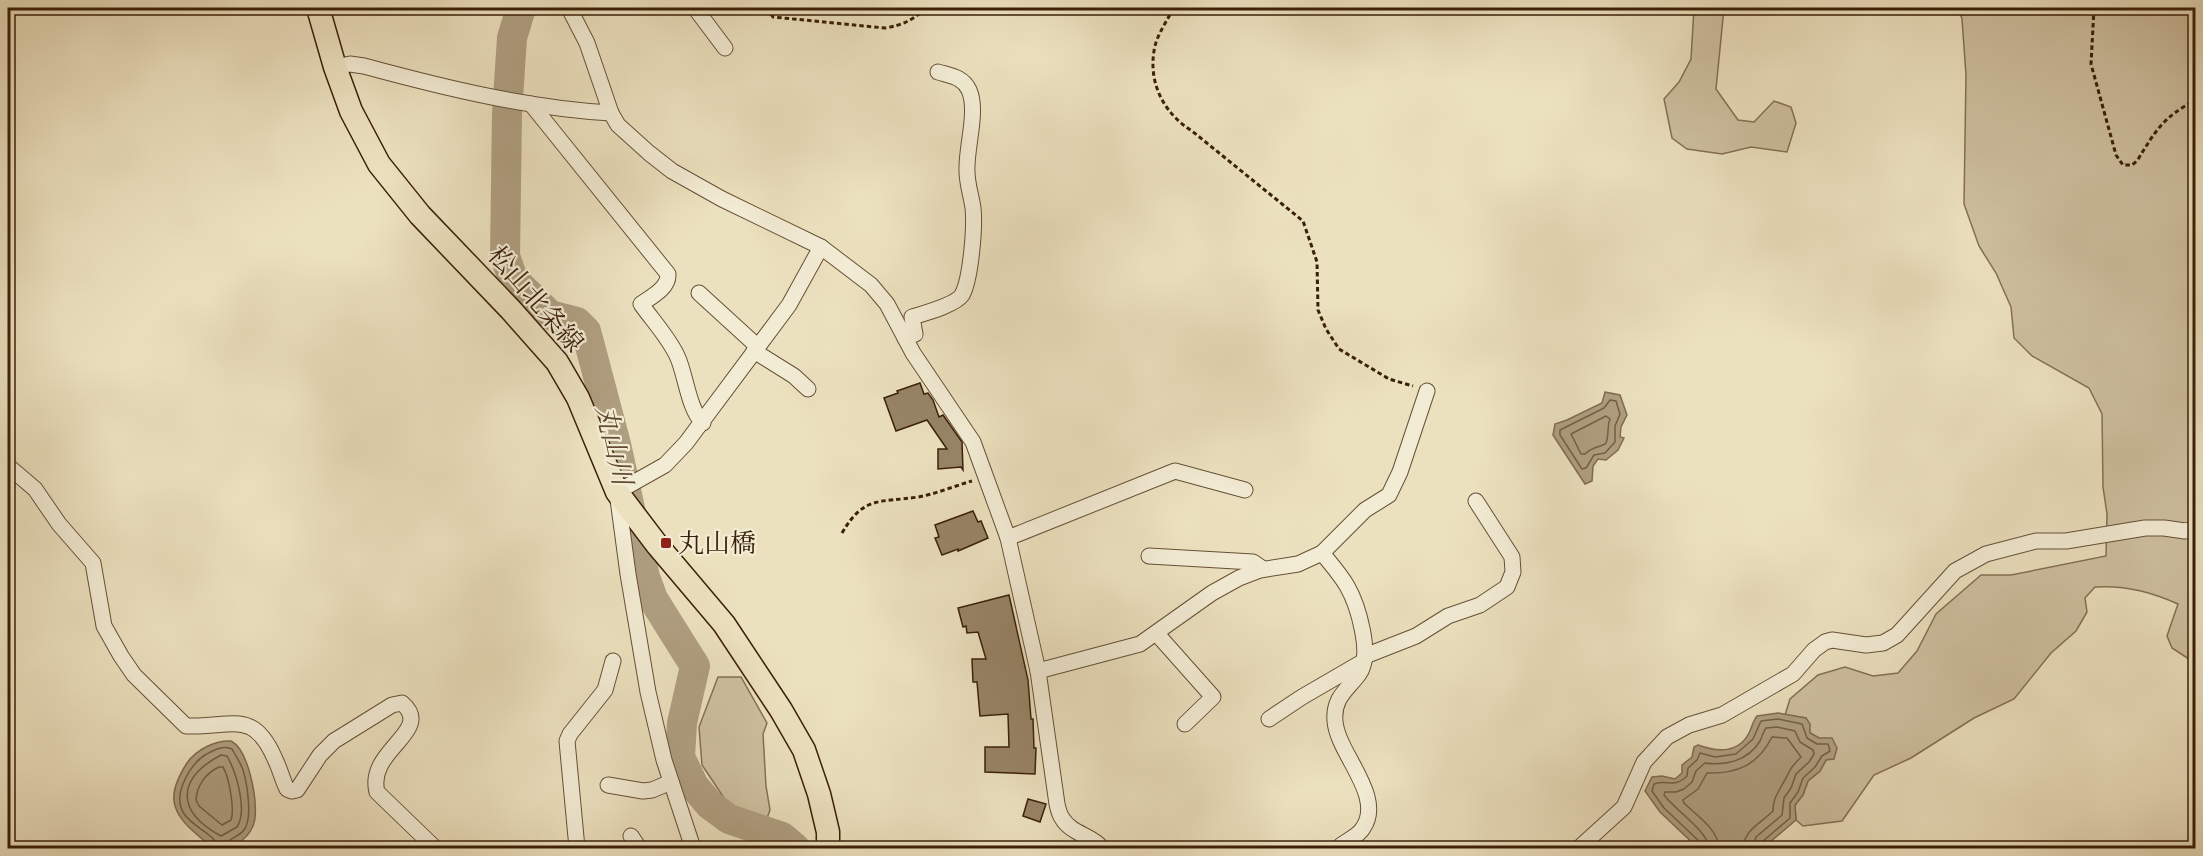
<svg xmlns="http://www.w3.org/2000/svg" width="2203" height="856" font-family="Cardo,'Noto Serif JP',serif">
  <rect width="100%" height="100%" fill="#ece1bf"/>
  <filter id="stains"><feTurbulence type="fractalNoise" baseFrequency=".00333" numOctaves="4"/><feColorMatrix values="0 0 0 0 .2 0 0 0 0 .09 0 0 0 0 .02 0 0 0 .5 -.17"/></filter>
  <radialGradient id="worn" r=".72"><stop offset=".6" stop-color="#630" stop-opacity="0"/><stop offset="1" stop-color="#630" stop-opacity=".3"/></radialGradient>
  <g fill="#cec0a0" stroke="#847054" stroke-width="1.5">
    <polygon points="1694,8 1724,8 1716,89 1738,120 1754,122 1774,101 1791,107 1796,123 1787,152 1751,147 1722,154 1687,149 1672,138 1664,99 1679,82 1691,59"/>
    <path d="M1958 8H2195V663L2172 648 2167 636 2178 604C2152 592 2124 585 2095 587L2085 598 2087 612 2076 631 2051 653 2014 699 1974 718 1911 758 1874 775 1842 821 1803 826 1796 820 1795 805 1803 795 1808 781 1820 771 1826 760 1819 738 1810 733 1806 718 1785 715 1790 699 1818 675 1845 667 1873 676 1898 673 1917 651 1936 614 1981 575H2011L2106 556 2107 514 2103 487 2102 414 2089 388 2032 356 2014 338 2011 307 1996 273 1979 246 1964 204 1966 75 1962 19Z"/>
    <polygon points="718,677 741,677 767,723 763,734 766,786 770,810 763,829 726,801 702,765 699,727"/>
  </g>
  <g fill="#af9f81" stroke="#806c51" stroke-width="1.5">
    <polygon points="1605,392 1620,395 1627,415 1621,427 1620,437 1624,438 1618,450 1606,460 1598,459 1593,466 1592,481 1585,484 1553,435 1555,424 1567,420 1602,403"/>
    <path d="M1778 713 1806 718 1810 724V733L1819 738H1832L1837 748 1834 759 1826 760 1820 771 1808 781 1803 795 1795 805 1796 820 1763 848H1698L1660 812 1645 791 1652 777 1662 776 1675 779 1682 773V765L1692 757 1694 747 1698 745C1717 752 1738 754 1749 733 1752 727 1753 721 1757 716Z"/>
    <path d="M231 741C249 750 257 799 255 818 253 835 233 853 216 848 207 845 200 837 193 831 168 809 169 791 187 763 196 750 215 740 231 741Z"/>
  </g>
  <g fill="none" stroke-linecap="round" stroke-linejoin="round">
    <g stroke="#745f44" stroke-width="1.5">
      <polygon points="1610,400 1616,401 1620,414 1615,426 1615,442 1605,453 1594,455 1586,468 1582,469 1560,435 1560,430 1604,408"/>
      <path d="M1606 416 1610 419C1607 425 1609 437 1606 443 1603 447 1592 446 1585 454H1581L1571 434Z"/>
      <path d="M221 755 227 756C236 772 248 810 237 827L221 836C176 812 176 779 221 755Z"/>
      <path d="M219 767H223C229 777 235 810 231 820L222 825 199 806 196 800C197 785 206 773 219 767Z"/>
      <path d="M218 848C215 827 167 825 183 784 188 772 194 762 205 755 214 750 222 745 232 749 235 755 241 763 243 770 247 783 253 819 244 830 238 838 226 838 225 848"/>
      <path d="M1702 848 1700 842 1664 808 1652 791 1654 784C1669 779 1673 789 1687 776L1688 768 1697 760 1700 753 1715 757 1736 754 1753 739 1761 721 1778 719 1802 724 1807 738 1817 744H1828L1830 751 1822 756 1815 767 1803 778 1798 792 1790 803V818L1762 842 1760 848"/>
      <path d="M1709 848C1708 831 1675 810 1664 795L1665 792H1676L1684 789 1692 782 1696 771 1705 763C1725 766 1748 761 1760 741 1762 737 1763 732 1766 728L1777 727 1795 731 1800 742 1813 750 1814 754 1809 762 1796 774 1791 788 1784 798 1782 815 1756 837 1752 848"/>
      <path d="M1719 848C1718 829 1697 816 1684 803L1683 800 1698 789 1707 773C1737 774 1758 765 1772 737L1787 738 1801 757C1788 770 1791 770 1782 785 1777 795 1773 799 1773 811 1761 823 1744 830 1743 848"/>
    </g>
    <polyline stroke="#af9f81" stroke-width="30" points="521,8 512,38 507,113 505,256 513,279 550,315 577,322 586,331 616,444 645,577 653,599 695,666 682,723 680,757 694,786 710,805 729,819 782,837 795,848"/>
  </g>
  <g fill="#978467" stroke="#3a1f08" stroke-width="1.5">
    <polygon points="920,383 924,394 928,393 933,400 939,417 943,415 962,442 963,470 961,467 938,469 938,449 947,449 927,420 896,431 884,398 898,393 897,391"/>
    <polygon points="973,511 978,522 981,521 988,538 958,551 958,549 942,555 935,538 939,537 935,525"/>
    <polygon points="1009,595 1028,680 1031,719 1033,719 1034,748 1036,748 1035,774 985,772 985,747 1009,747 1008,714 980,716 977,682 973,682 972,659 986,659 978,632 967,633 966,626 963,627 958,608"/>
    <polygon points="1028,799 1046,804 1040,822 1023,816"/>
  </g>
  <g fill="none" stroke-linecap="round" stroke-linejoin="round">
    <g stroke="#665036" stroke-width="17">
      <g id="street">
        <path d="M569 8 587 43 611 113 618 125 649 153 672 171 722 199 821 247 871 285 887 304 913 353 973 442 1008 538 1038 671 1057 804C1058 808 1059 814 1062 818 1071 834 1092 835 1102 848"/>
        <polyline points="695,8 725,48"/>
        <path d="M335 67 350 64 364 66C445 88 527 108 611 113"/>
        <path d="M531 104 668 274C669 288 651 297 641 304 653 321 670 339 678 358 686 377 689 410 703 423"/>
        <polyline points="699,293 757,346"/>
        <path d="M905 338 915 334 912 317C925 313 955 305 962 295 971 279 975 226 973 208 971 194 966 181 967 167 967 144 978 110 969 90 963 77 951 76 938 72"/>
        <polyline points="754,351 794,376 808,389"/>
        <path d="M8 466 35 489 59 524 93 563 104 626 121 656 134 675 186 726C232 728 253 708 275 759 280 769 282 779 287 789L292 791 297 790 320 755 334 741 392 705 402 703C435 731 366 750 377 792L435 848"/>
        <polyline points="1008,538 1175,471 1245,490"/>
        <polyline points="1322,553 1365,510 1389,495 1400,472 1427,391"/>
        <polyline points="1149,556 1253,562 1263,569"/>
        <polyline points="1157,634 1213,697 1185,724"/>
        <polyline points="1365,656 1416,636 1448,616 1480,605 1507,587 1513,572 1512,557 1476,501"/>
        <path d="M1038 671 1140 644 1212 593 1239 578 1260 570 1298 564 1322 553C1331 564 1340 574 1347 586 1358 605 1373 655 1359 674 1347 690 1333 698 1335 721 1337 753 1385 796 1363 828 1358 837 1345 841 1338 848"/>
        <polyline points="1269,719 1302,697 1364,661"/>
        <polyline points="608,785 643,791 652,790 671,782"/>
        <polyline points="631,836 639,848"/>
        <polyline points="577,848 567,741 570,734 605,690 613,661"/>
        <polyline points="693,848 664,760 648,692 628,574 617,492 665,465 686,443 789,305 821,247"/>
        <polyline points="1579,848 1624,807 1644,762 1667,737 1689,725 1722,715 1793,674 1814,650 1825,642 1832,640 1866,645 1883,643 1897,635 1955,571 1986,554 2036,541 2066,541 2145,528 2164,528 2185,531 2196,529"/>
      </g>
    </g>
    <g stroke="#3a1f08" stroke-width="25">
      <polyline id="primary" points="318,8 335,67 351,111 379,164 420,215 511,310 557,362 578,398 617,492 658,546 724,624 781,710 804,750 819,794 828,832 828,848"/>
    </g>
    <g stroke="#3a1f08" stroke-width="3" stroke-dasharray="4.5 3" stroke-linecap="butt">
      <path d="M767 8 773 17 885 28C903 25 913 20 926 8"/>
      <path d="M1173 8C1168 20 1158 33 1155 46 1147 81 1163 113 1192 131L1303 221 1317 262 1318 310 1326 329 1339 349 1389 379 1413 386"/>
      <path d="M2094 8 2091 64 2116 155 2123 165H2132L2137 161C2156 130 2163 117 2196 100"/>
      <path d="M842 533C864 495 880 503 918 497 936 494 954 486 972 481"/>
    </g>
    <use href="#street" stroke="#f3ecd5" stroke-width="15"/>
    <use href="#primary" stroke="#ece1bf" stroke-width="22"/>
  </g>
  <rect fill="#8f2418" stroke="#f3ecd5" stroke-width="2" x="660" y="537" width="12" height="12" rx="3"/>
  <g text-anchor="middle" stroke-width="4.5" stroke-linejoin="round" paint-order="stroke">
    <g font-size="26" fill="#3a1f08" stroke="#f3ecd5">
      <text transform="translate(536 299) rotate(49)" y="9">松山北条線</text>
    </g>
    <g font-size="26" fill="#3a1f08" stroke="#f3ecd5" text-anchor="start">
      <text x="678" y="552">丸山橋</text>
    </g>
    <g font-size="27" font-style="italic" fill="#634c32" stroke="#f3ecd5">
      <text transform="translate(614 445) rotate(77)" y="9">丸山川</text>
    </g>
  </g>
  <rect width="2203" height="856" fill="none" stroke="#ece1bf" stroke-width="30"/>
  <rect x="9" y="9" width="2185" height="838" fill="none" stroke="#3a1f08" stroke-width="3"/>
  <rect x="15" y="15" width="2173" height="826" fill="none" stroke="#3a1f08" stroke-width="1.5"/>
  <rect width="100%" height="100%" filter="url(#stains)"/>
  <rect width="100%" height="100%" fill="url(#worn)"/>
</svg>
